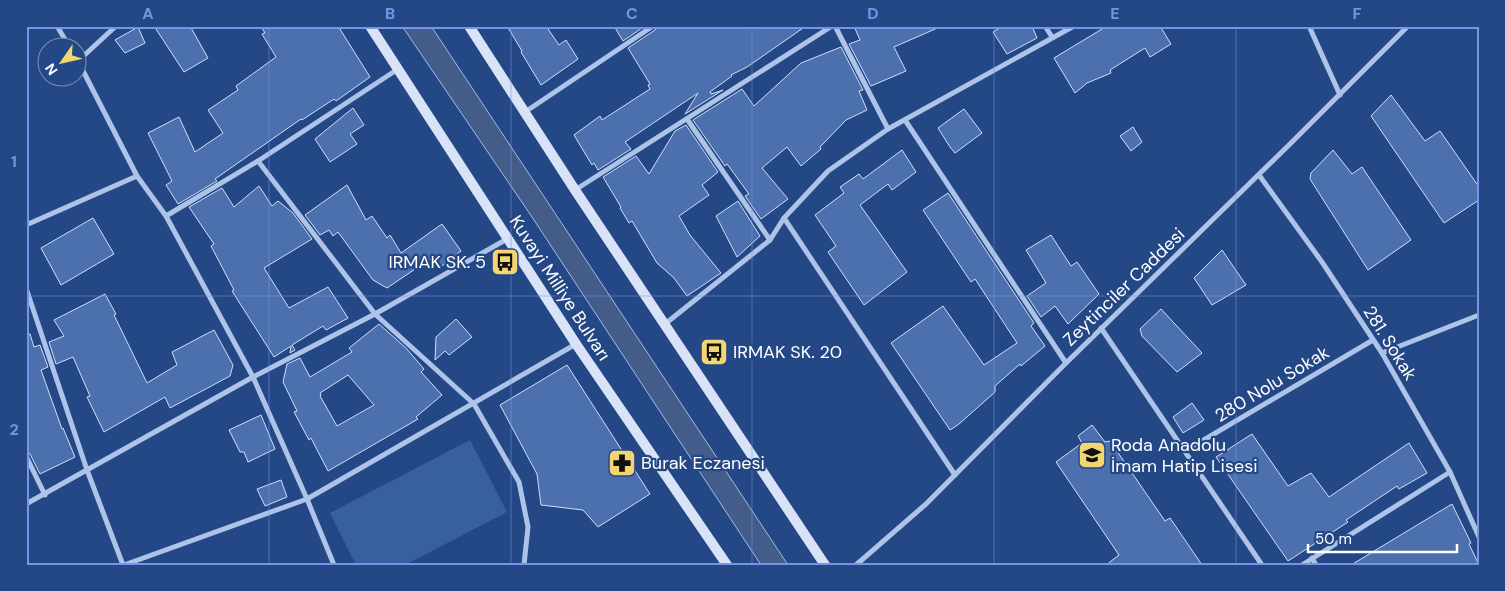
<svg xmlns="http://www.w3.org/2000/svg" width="1505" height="591" font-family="'DM Sans',sans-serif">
  <rect width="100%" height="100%" fill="#244785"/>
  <polygon fill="#3860a1" points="470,440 507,512 405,565 356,565 330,513"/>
  <polygon fill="#435c89" stroke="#a2bee9" points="402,26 431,26 788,565 761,565 532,217"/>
  <g fill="#4c70ad" stroke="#d1dff6" fill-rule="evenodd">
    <polygon points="154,26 190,26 208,58 184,72"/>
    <polygon points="261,26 338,26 370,77 336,101 334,99 302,120 301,119 215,179 217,181 178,204 166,185 172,181 148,133 179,117 195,152 223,133 208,110 238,90 236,86 276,57 262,34 265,33"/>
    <polygon points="507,26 546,26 559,45 566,40 578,59 541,85 521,52 522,51"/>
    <polygon points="614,26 645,26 623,41"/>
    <polygon points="657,26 806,26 747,67 731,75 732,76 710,92 711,94 723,90 685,114 698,93 625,142 631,149 598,170 594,163 592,165 574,135 600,116 602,120 650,89 648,85 650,84 628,48 655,30"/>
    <polygon points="854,26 942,26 894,47 906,71 871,86 849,44 860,40"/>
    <polygon points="1003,26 1032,26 1037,38 1007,54 993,32"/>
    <polygon points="1107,26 1160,26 1171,44 1150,57 1145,48 1110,70 1111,73 1087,83 1075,93 1054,58"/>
    <polygon points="138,27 145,43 125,53 115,40"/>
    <polygon points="841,47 863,90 859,91 867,110 846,120 820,147 821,149 801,166 787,147 762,168 788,199 761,219 745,196 749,194 727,164 725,166 693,120 742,89 754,106 801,63"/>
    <polygon points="1391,95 1425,141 1440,131 1479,187 1479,200 1444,223 1371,116"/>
    <polygon points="353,108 364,125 350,134 357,144 330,162 315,139"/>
    <polygon points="964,109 982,133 955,153 950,147 938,128"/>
    <polygon points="686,125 718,172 702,185 709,195 679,216 690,235 721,273 687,296 674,278 657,263 632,221 629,223 620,208 621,207 603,177 636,156 649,174 675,131"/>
    <polygon points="1133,127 1142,142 1131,151 1120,136"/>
    <polygon points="902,150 916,172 892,190 888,184 860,205 907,272 864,305 828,252 836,246 815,215 844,193 840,187 859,174 863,179"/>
    <polygon points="1333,150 1352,174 1362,167 1411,240 1368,270 1310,179 1311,173"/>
    <polygon points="347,185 366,220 372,216 387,238 390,235 401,253 442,224 461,251 438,269 430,259 387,288 373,280 338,232 333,236 329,230 320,235 305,215"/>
    <polygon points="259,186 272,206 278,201 293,213 312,239 264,268 289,308 328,287 348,318 326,330 323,326 292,345 295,350 290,353 291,346 274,357 232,291 234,290 211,246 214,244 189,207 222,188 234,207"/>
    <polygon points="948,193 1034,323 1031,326 1045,346 1021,366 1020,364 995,386 995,392 959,424 950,430 891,343 943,306 984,365 1017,343 975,279 971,282 923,210"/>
    <polygon points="738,201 760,236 737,257 716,216"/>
    <polygon points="93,218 114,254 61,285 41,248"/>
    <polygon points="1051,235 1071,266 1077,262 1099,294 1068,324 1055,306 1041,317 1027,296 1046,283 1026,250"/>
    <polygon points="1222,250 1246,285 1212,305 1194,278"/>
    <polygon points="105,294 116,314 114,315 147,383 177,365 172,352 214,330 233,365 230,376 170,408 165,397 104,432 87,397 90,396 73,357 56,364 49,342 64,336 54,320"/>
    <polygon points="1161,309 1202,353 1177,372 1142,336 1140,329"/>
    <polygon points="456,319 472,337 449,355 445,351 435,360 436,337"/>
    <path d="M379 324 406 348 424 369 421 372 442 395 416 417 418 419 328 471 311 438 309 440 294 412 297 411 283 382 287 364 300 358 310 377 352 352 349 348ZM348 375 374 405 337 426 320 396 321 395 320 393Z"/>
    <polygon points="26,334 30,334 34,347 40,345 48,367 41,370 62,429 63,428 75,457 40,474 30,454 26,452"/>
    <polygon points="567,365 650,494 598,527 583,510 541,505 537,474 500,405"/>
    <polygon points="1192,403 1204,420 1183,433 1173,417"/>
    <polygon points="261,415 275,449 248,462 244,452 240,452 229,430"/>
    <polygon points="1092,425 1105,442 1110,441 1165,521 1170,518 1202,565 1106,565 1119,555 1056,462 1082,443 1078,436"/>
    <polygon points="1252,434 1288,486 1311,473 1329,497 1409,443 1427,473 1399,489 1397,486 1346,520 1348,522 1288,561 1216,457"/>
    <polygon points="281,480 287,497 265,506 257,489"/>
    <polygon points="1452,504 1471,543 1469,544 1479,565 1351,565"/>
  </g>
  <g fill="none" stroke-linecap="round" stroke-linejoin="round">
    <g stroke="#adc4e8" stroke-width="5">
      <polyline points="57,26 70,48"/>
      <polyline points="835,26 888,129"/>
      <polyline points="1045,26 1052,37"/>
      <polyline points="1309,26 1340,95"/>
      <polyline points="78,61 137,176 166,216 253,377 307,499 334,565"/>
      <polyline points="78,61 116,26"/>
      <polyline points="525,112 653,26"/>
      <polyline points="687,119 770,240"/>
      <polyline points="905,120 1066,363"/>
      <polyline points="258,161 375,314 474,404 519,482 528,527 524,565"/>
      <polyline points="1259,175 1322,262 1382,353 1450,472 1479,537"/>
      <polyline points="575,190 832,26"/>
      <polyline points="166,216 258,161 398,69"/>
      <polyline points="784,218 955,475"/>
      <polyline points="26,225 137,176"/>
      <polyline points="26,288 87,470 123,565"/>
      <polyline points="665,324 770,240 784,218 828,171 888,129 1074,26"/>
      <polyline points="1101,328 1262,565"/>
      <polyline points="1382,353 1479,315"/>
      <polyline points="1185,451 1373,340"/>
      <polyline points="26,456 45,495"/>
      <polyline points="26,504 253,377 375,314 507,239"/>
      <polyline points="1312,558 1316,565"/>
      <polyline points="124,565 307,499 576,344"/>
      <polyline points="856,565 926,504 1066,363 1291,143 1408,26"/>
      <polyline points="1302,565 1450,472"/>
    </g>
    <g stroke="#d8e3f7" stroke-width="10">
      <polyline points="370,26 576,344 727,565"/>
      <polyline points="469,26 575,190 825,565"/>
    </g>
  </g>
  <path fill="none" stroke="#7795e8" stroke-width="1" stroke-opacity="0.55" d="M269 26V565M511 26V565M752 26V565M994 26V565M1236 26V565M26 296H1479"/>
  <defs>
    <g id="bus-square" transform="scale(1.4375)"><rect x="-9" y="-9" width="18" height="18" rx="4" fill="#f3d671" stroke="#244785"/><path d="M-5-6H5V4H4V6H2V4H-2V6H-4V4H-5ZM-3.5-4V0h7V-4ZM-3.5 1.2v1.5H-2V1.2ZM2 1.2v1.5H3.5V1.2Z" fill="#111"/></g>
    <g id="school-square" transform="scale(1.4375)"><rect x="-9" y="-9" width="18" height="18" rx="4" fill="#f3d671" stroke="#244785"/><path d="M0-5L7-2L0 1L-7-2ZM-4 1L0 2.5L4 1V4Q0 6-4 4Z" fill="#111"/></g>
    <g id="pharmacy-square" transform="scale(1.4375)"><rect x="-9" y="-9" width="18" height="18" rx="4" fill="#f3d671" stroke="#244785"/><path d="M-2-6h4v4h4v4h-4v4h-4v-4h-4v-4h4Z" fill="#111"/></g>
  </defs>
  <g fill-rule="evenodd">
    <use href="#bus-square" x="505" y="262"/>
    <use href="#bus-square" x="714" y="352"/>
    <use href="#school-square" x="1092" y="455"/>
    <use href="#pharmacy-square" x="622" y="463"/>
  </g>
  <g text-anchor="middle" stroke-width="4.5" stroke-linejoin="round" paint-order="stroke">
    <g font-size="18" fill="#fff" stroke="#244785" text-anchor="start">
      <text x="486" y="268" text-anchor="end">IRMAK SK. 5</text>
      <text x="733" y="358">IRMAK SK. 20</text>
      <text x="1111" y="451">Roda Anadolu<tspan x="1111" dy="21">İmam Hatip Lisesi</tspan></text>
      <text x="641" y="469">Burak Eczanesi</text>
    </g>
    <g font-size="18" fill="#fff" stroke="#244785">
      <text transform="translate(1124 287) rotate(-44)" y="6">Zeytinciler Caddesi</text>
      <text transform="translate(560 288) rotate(57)" y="6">Kuvayi Milliye Bulvarı</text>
      <text transform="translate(1390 343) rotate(58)" y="6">281. Sokak</text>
      <text transform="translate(1272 384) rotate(-31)" y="6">280 Nolu Sokak</text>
    </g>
  </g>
  <rect width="1505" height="591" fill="none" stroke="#244785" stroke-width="55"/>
  <g transform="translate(62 62) rotate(236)"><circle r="24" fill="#244785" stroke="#7c91b6"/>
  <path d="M0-4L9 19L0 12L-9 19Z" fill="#f3d671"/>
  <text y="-8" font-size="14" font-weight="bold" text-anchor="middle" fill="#ffffff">N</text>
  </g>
  <path d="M1308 544v8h149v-8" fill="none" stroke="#ffffff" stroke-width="2.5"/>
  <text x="1315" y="544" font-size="15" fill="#ffffff" stroke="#244785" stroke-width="4" paint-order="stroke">50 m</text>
  <rect x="28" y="28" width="1450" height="536" fill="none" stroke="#7795e8" stroke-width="2"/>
  <g font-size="16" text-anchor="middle" font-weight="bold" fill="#7795e8">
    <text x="148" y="19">A</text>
    <text x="390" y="19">B</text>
    <text x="632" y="19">C</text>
    <text x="873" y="19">D</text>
    <text x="1115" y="19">E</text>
    <text x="1357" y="19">F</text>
    <text x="14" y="167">1</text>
    <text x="14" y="435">2</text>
  </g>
</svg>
